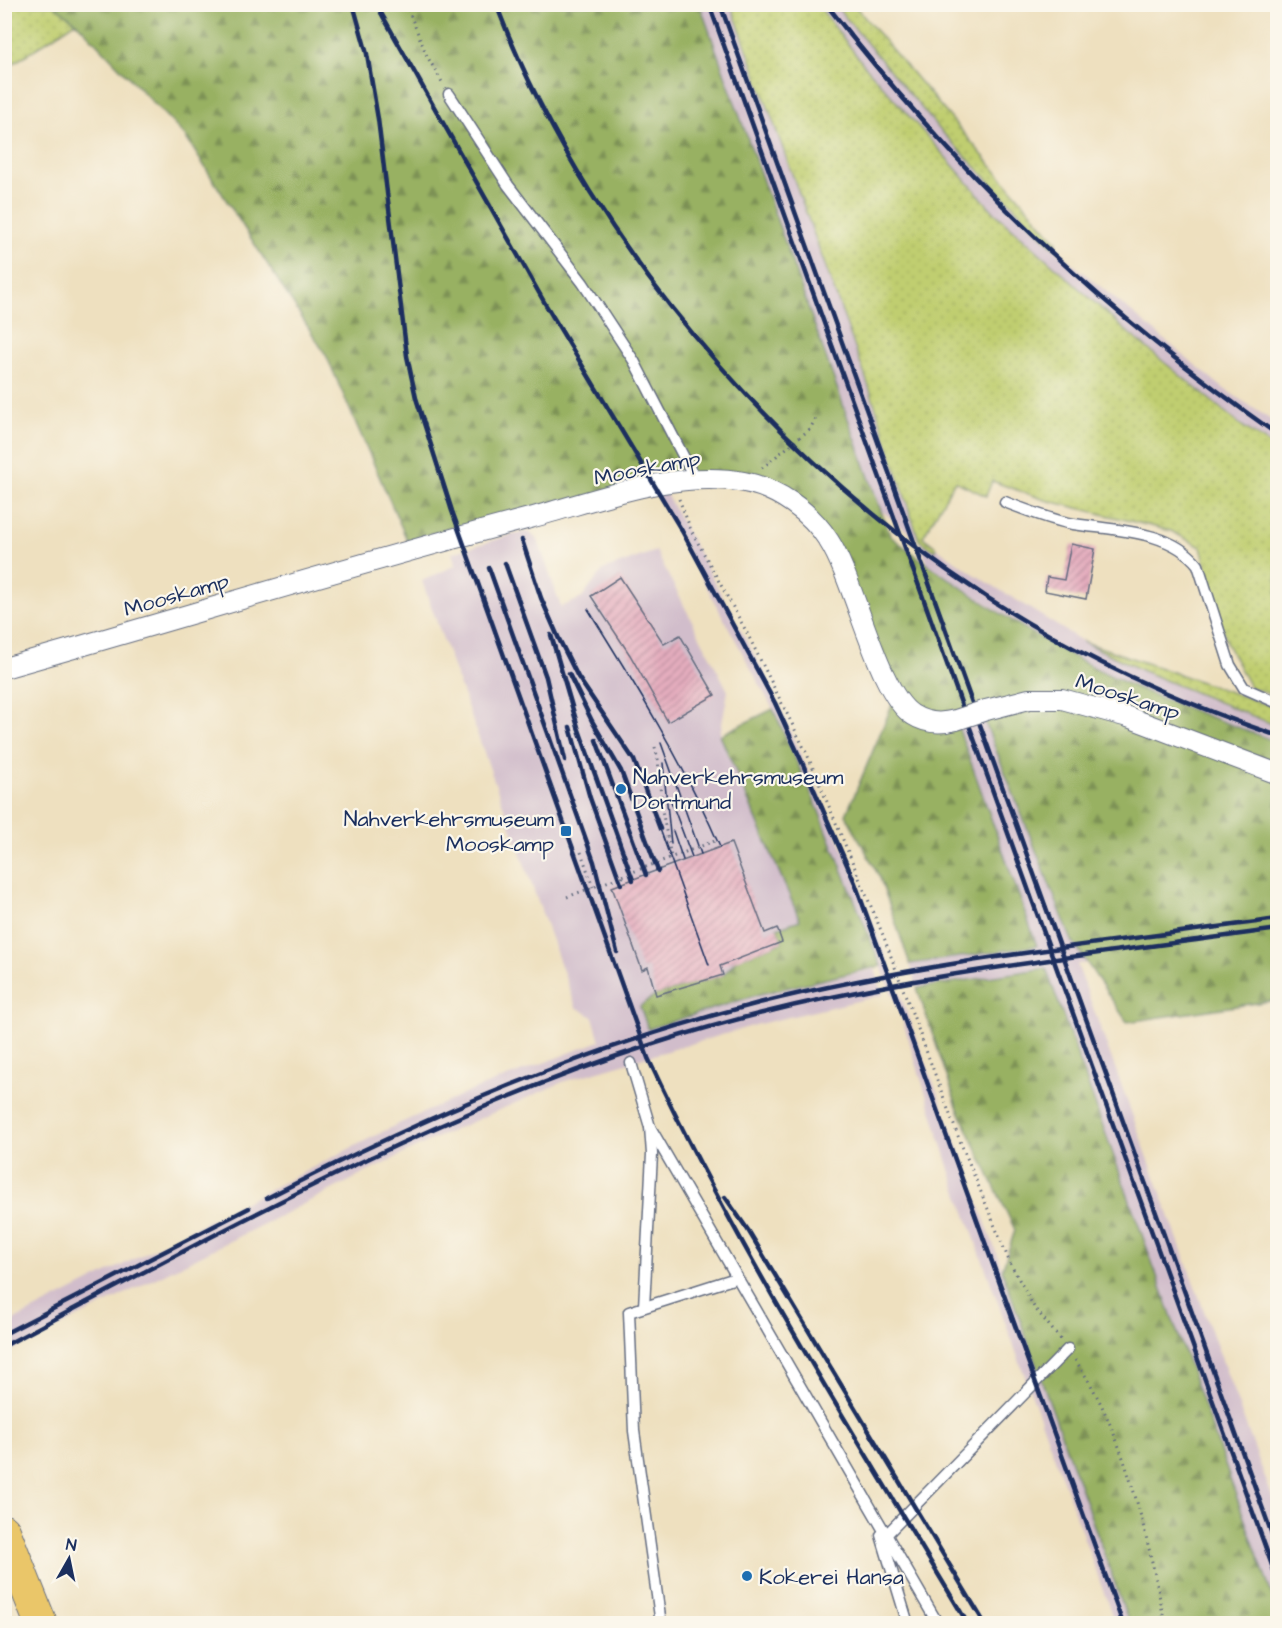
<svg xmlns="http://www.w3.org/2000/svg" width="1282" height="1628" font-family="'Architects Daughter',sans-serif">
  <defs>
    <pattern id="grass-dots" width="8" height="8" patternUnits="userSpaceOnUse" patternTransform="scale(1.5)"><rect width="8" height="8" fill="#c0ce70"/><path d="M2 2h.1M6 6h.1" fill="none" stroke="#a4b163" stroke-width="1.8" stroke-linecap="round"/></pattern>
    <pattern id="forest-firs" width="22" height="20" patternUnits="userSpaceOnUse" patternTransform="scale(1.5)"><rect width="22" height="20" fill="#98b162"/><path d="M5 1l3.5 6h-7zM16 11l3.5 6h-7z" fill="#7b9054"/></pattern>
    <pattern id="building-hatch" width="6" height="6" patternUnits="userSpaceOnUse" patternTransform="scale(1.5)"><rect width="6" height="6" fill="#e5adbe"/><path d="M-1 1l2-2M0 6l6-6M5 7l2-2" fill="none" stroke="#b98d9e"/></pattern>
  </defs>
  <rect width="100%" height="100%" fill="#fbf7ec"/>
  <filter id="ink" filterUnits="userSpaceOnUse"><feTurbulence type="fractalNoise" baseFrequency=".0167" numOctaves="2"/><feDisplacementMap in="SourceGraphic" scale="12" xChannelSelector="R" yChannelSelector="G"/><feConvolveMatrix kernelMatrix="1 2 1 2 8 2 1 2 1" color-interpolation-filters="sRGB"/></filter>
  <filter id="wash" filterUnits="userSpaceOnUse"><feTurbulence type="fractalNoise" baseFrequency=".008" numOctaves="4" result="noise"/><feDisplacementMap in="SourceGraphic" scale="24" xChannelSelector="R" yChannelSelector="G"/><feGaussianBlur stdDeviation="1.35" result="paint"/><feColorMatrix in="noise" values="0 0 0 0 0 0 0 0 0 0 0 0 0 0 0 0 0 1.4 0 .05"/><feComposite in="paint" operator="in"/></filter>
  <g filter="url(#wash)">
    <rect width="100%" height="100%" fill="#eee0bf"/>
    <g fill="#d1bdcb" fill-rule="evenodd">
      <path d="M700 5H731L869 387 919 540 935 551 937 548 971 572 1082 641 1145 672 1277 726V742L1128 684 1055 647 929 566 1094 963 1077 964 1277 1510V1609L1046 968 917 987 910 964 1037 946ZM882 511 919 540 928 564 890 536Z"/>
      <polygon points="818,5 835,5 940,130 1055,249 1223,388 1277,424 1277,449 1242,426 1131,335 995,213 864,65"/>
      <polygon points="665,492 762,669 850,864 962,1157 1129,1623 1115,1623 954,1182 902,1019 818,809 773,709 656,494"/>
      <polygon points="529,532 538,540 561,607 582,598 603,570 656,551 728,691 720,735 800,920 782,942 737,959 723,975 656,995 648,1027 760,994 875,969 883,995 759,1024 565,1081 429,1141 5,1354 5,1325 394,1126 476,1089 600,1041 593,1017 576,1007 422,581 456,565 452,553 518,533"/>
    </g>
    <g fill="url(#grass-dots)" stroke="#6e7e67" stroke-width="1.5">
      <polygon points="5,5 54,5 76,22 5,69"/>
      <polygon points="731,5 818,5 864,65 995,213 1131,335 1242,426 1277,449 1277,697 1250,687 1227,644 1201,547 1171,531 1045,500 992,481 986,496 955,481 923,537 937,548 935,551 919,540 869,387"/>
      <polygon points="835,5 854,5 1057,242 1055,249 940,130"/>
      <polygon points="1082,641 1277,708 1277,726 1145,672"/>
    </g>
    <g fill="url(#forest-firs)" stroke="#5a7060" stroke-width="1.5">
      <path d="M54 5H700L890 536C964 592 1043 645 1128 684 1176 706 1228 723 1277 742V1000L1127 1022 1072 941 984 720 956 721 1037 946 910 964 880 878 846 815 895 698 829 540 768 479 681 475 442 530 408 542 326 355 185 136 76 22Z"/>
      <polygon points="773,709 818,809 881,966 760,994 648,1029 640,1006 656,995 723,975 737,959 782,942 777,928 800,920 720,735"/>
      <polygon points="1046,968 1277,1609 1277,1623 1129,1623 1002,1270 1015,1230 958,1109 917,988"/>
    </g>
    <g id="blocks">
      <g fill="url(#building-hatch)">
        <polygon points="1071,544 1095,549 1086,599 1045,591 1047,577 1064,580"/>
        <polygon points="620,577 664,644 680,635 715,695 668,722 630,655 591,596"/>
        <polygon points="731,843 765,933 777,928 782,942 720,966 723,975 656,995 648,967 642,970 612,887"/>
      </g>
    </g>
  </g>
  <g filter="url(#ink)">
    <use href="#blocks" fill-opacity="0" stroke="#656d80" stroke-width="1.5"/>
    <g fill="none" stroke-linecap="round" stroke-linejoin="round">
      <g stroke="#656d80" stroke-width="13">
        <g id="service">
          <polyline points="449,94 508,185 583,283 634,361 695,479"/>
          <path d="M1005 502C1026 510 1046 518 1068 523 1110 531 1169 528 1198 565L1230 665 1244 688 1278 703"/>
          <polyline points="631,1063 650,1127 652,1154 644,1307"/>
          <polyline points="650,1127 938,1624"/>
          <polyline points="881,1535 908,1624"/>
          <polyline points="885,1536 1068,1349"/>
          <polyline points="661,1624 634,1431 629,1312 736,1278"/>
        </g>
      </g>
      <g stroke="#656d80" stroke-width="22">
        <g id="minor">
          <path d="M4 668C178 619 351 565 526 519 595 501 672 469 744 482 777 488 811 512 829 541 855 581 878 694 913 715 927 724 941 724 956 720"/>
          <polyline points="986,710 1029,699 1062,699 1128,717 1278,774"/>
        </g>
      </g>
      <g stroke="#656d80" stroke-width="34">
        <polyline id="primary" points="4,1531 41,1624"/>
      </g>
      <g stroke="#656d80" stroke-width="3" stroke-dasharray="1.5 4.5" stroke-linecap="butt">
        <polyline points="406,4 427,56 442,82"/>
        <polyline points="762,468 810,429 816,418"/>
        <polyline points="679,499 691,530 746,631 807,754 883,935 958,1136 1010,1263 1034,1307 1061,1340"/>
        <polyline points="655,747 658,759 662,810 671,857"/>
        <polyline points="581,852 593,887"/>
        <polyline points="621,884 623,876"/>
        <polyline points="567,897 717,840"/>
        <path d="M1075 1360C1124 1428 1149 1542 1165 1624"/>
      </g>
      <use href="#service" stroke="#fff" stroke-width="10"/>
      <use href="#minor" stroke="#fff" stroke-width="20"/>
      <use href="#primary" stroke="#eac669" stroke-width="32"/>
      <g stroke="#1b2f5e" stroke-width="1.5">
        <path d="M588 609C636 686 684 763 720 847"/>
        <polyline points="661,743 701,854"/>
        <polyline points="663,763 671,844"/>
        <polyline points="671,801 692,857"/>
        <polyline points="660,829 709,965"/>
        <polyline points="673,831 683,860"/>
      </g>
      <g stroke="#1b2f5e" stroke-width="4.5">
        <path d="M353 4 367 54 378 119 407 356 416 398 452 511 648 1058C740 1255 857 1438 968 1624"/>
        <polyline points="376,4 547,307 682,531 775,703 801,760 855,883 1123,1624"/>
        <path d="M496 4C594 261 811 501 1049 635 1122 676 1199 709 1278 736"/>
        <polyline points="709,4 1278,1582"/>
        <polyline points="720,4 1278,1551"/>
        <path d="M826 4C960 177 1099 309 1278 435"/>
        <polyline points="522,540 541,598 559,639 578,677 634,760 660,829"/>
        <polyline points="505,563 546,677 565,760"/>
        <polyline points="489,568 594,862 617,952"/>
        <polyline points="551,635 578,727 633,880"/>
        <polyline points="569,674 592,721 621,771 658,871"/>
        <polyline points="570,727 590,798 621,884"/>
        <polyline points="596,740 646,875"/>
        <polyline points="725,1197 748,1230 985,1624"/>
        <path d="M267 1198C428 1115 583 1048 759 1003 929 960 1105 943 1278 919"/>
        <polyline points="4,1334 249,1208"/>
        <path d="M4 1346C215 1235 423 1118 650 1045 853 979 1067 958 1278 929"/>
      </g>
      <g stroke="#656d80" stroke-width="22" stroke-linecap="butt">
        <polyline id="minor-bridge" points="956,720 986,710"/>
      </g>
      <use href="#minor-bridge" stroke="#fff" stroke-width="20"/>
    </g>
  </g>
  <g fill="#1f6fb2" stroke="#fbf7ec" stroke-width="2">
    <circle cx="621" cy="789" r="6"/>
    <rect x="560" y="825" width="12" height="12" rx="3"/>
    <circle cx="747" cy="1576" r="6"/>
  </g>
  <g text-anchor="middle" stroke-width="4.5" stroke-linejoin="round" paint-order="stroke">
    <g font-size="22" fill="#1b2f5e" stroke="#fbf7ec">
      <text transform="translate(647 467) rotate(-11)" y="8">Mooskamp</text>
      <text transform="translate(176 594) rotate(-16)" y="8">Mooskamp</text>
      <text transform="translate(1128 696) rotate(18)" y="8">Mooskamp</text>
    </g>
    <g font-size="22" fill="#1b2f5e" stroke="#fbf7ec" text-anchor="start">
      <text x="633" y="784">Nahverkehrsmuseum<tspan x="633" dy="25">Dortmund</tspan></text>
      <text x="554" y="826" text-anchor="end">Nahverkehrsmuseum<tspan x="554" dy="25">Mooskamp</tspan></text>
      <text x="759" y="1584">Kokerei Hansa</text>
    </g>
  </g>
  <rect width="1282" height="1628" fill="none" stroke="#fbf7ec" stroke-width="24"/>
  <g transform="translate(69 1559) rotate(9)" stroke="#fbf7ec" stroke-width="4.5" paint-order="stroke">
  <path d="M0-4.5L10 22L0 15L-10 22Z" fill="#1b2f5e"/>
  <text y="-9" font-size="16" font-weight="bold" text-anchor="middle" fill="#1b2f5e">N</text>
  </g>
</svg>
